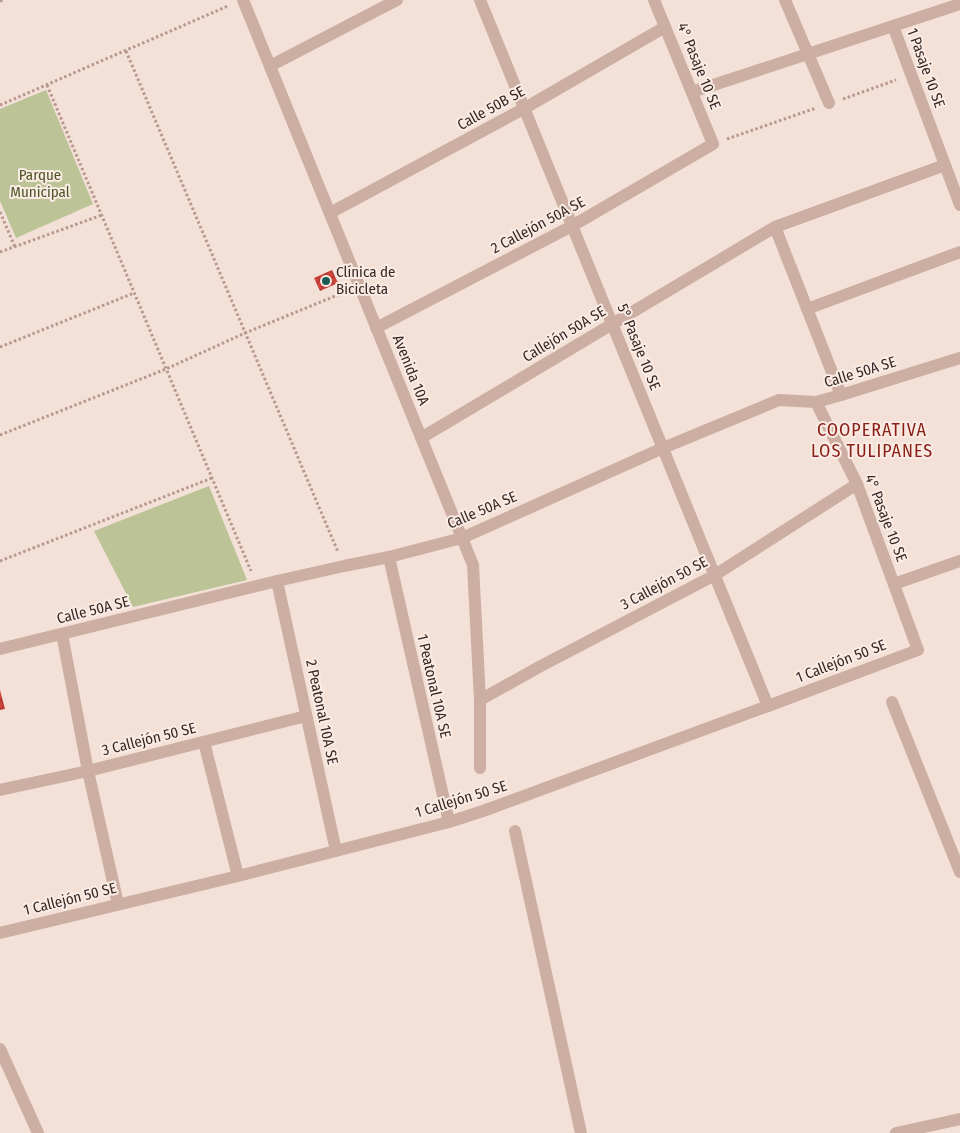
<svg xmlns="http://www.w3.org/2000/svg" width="960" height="1133" font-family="'Fira Sans Condensed',sans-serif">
  <defs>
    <pattern id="building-cross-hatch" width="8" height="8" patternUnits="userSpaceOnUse" patternTransform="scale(1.25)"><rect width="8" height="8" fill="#cf4339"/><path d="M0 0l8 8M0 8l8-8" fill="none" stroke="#a93830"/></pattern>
  </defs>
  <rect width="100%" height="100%" fill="#f3e1d7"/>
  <g fill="#bcc397">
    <polygon points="46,90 93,204 16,238 0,201 0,109"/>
    <polygon points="209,486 247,580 133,607 94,531"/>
  </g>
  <g fill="url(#building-cross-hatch)">
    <polygon points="332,270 338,283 320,291 314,278"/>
    <polygon points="0,690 5,709 0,710"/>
  </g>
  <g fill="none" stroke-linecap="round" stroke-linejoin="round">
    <g stroke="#b8988d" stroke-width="3" stroke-dasharray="2.5 2.5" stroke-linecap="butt">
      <polyline points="0,1 3,0"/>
      <polyline points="126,51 338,552"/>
      <polyline points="47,85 251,571"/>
      <polyline points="843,99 896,80"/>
      <polyline points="0,105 228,6"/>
      <polyline points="727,139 816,108"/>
      <polyline points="0,212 15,247"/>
      <polyline points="0,252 102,215"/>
      <polyline points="0,347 134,293"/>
      <polyline points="0,435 166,369 245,333 345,292"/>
      <polyline points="0,561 212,478"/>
    </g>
    <g stroke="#ccaea3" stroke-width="12">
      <polyline points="243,0 473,565 480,700 480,768"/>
      <polyline points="480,0 768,706"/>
      <polyline points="785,0 829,103"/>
      <polyline points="893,26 960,205"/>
      <polyline points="270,66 397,0"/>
      <polyline points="692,92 960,4"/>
      <polyline points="330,213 525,108 665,27"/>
      <polyline points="775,227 841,395"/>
      <polyline points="807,309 960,252"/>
      <polyline points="376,328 572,226 713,144 654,0"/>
      <polyline points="421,438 775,227 945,165"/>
      <polyline points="389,557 449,822"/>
      <polyline points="277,581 336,851"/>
      <polyline points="894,584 960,561"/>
      <polyline points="62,634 88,771 118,904"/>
      <polyline points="0,649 277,581 344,566 389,557 462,538 663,448 779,400 816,402 841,395 960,358"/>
      <polyline points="480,700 539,667 715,575 857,484"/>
      <polyline points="892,702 960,872"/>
      <polyline points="204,742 238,876"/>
      <polyline points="0,790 88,771 306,716"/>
      <polyline points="515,831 581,1133"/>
      <polyline points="0,933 238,876 449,822 483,811 768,706 918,650 857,484 816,402"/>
      <polyline points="0,1049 38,1133"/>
      <polyline points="896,1133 960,1119"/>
    </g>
  </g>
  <circle fill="#185a53" stroke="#faece4" stroke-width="2" cx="326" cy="281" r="5"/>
  <g text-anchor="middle" stroke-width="4" stroke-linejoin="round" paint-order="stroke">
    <g font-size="15" fill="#362825" stroke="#faece4">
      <text transform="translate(699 66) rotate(68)" y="5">4° Pasaje 10 SE</text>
      <text transform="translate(926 68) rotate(70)" y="5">1 Pasaje 10 SE</text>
      <text transform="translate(491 108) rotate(-29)" y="5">Calle 50B SE</text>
      <text transform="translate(538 225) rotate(-28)" y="5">2 Callejón 50A SE</text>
      <text transform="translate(564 334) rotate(-31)" y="5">Callejón 50A SE</text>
      <text transform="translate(639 347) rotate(68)" y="5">5° Pasaje 10 SE</text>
      <text transform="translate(411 370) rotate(68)" y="5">Avenida 10A</text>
      <text transform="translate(860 372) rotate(-17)" y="5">Calle 50A SE</text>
      <text transform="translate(482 510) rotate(-23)" y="5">Calle 50A SE</text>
      <text transform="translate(886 518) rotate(69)" y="5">4° Pasaje 10 SE</text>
      <text transform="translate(664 583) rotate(-28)" y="5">3 Callejón 50 SE</text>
      <text transform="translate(93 610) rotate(-14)" y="5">Calle 50A SE</text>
      <text transform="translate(841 661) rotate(-21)" y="5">1 Callejón 50 SE</text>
      <text transform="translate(434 686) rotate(77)" y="5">1 Peatonal 10A SE</text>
      <text transform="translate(322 712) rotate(78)" y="5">2 Peatonal 10A SE</text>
      <text transform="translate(149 739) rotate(-14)" y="5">3 Callejón 50 SE</text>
      <text transform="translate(461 799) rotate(-17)" y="5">1 Callejón 50 SE</text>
      <text transform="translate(70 899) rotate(-14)" y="5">1 Callejón 50 SE</text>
    </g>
    <g font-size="15" fill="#4d5627" stroke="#faece4">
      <text x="40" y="180">Parque<tspan x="40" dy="17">Municipal</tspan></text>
    </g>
    <g font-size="15" fill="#362825" stroke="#faece4" text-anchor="start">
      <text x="336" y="277">Clínica de<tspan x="336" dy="17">Bicicleta</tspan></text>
    </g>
    <g font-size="18" letter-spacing="1" fill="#8b2018" stroke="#faece4">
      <text x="872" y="436">COOPERATIVA<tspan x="872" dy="21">LOS TULIPANES</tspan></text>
    </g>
  </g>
</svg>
